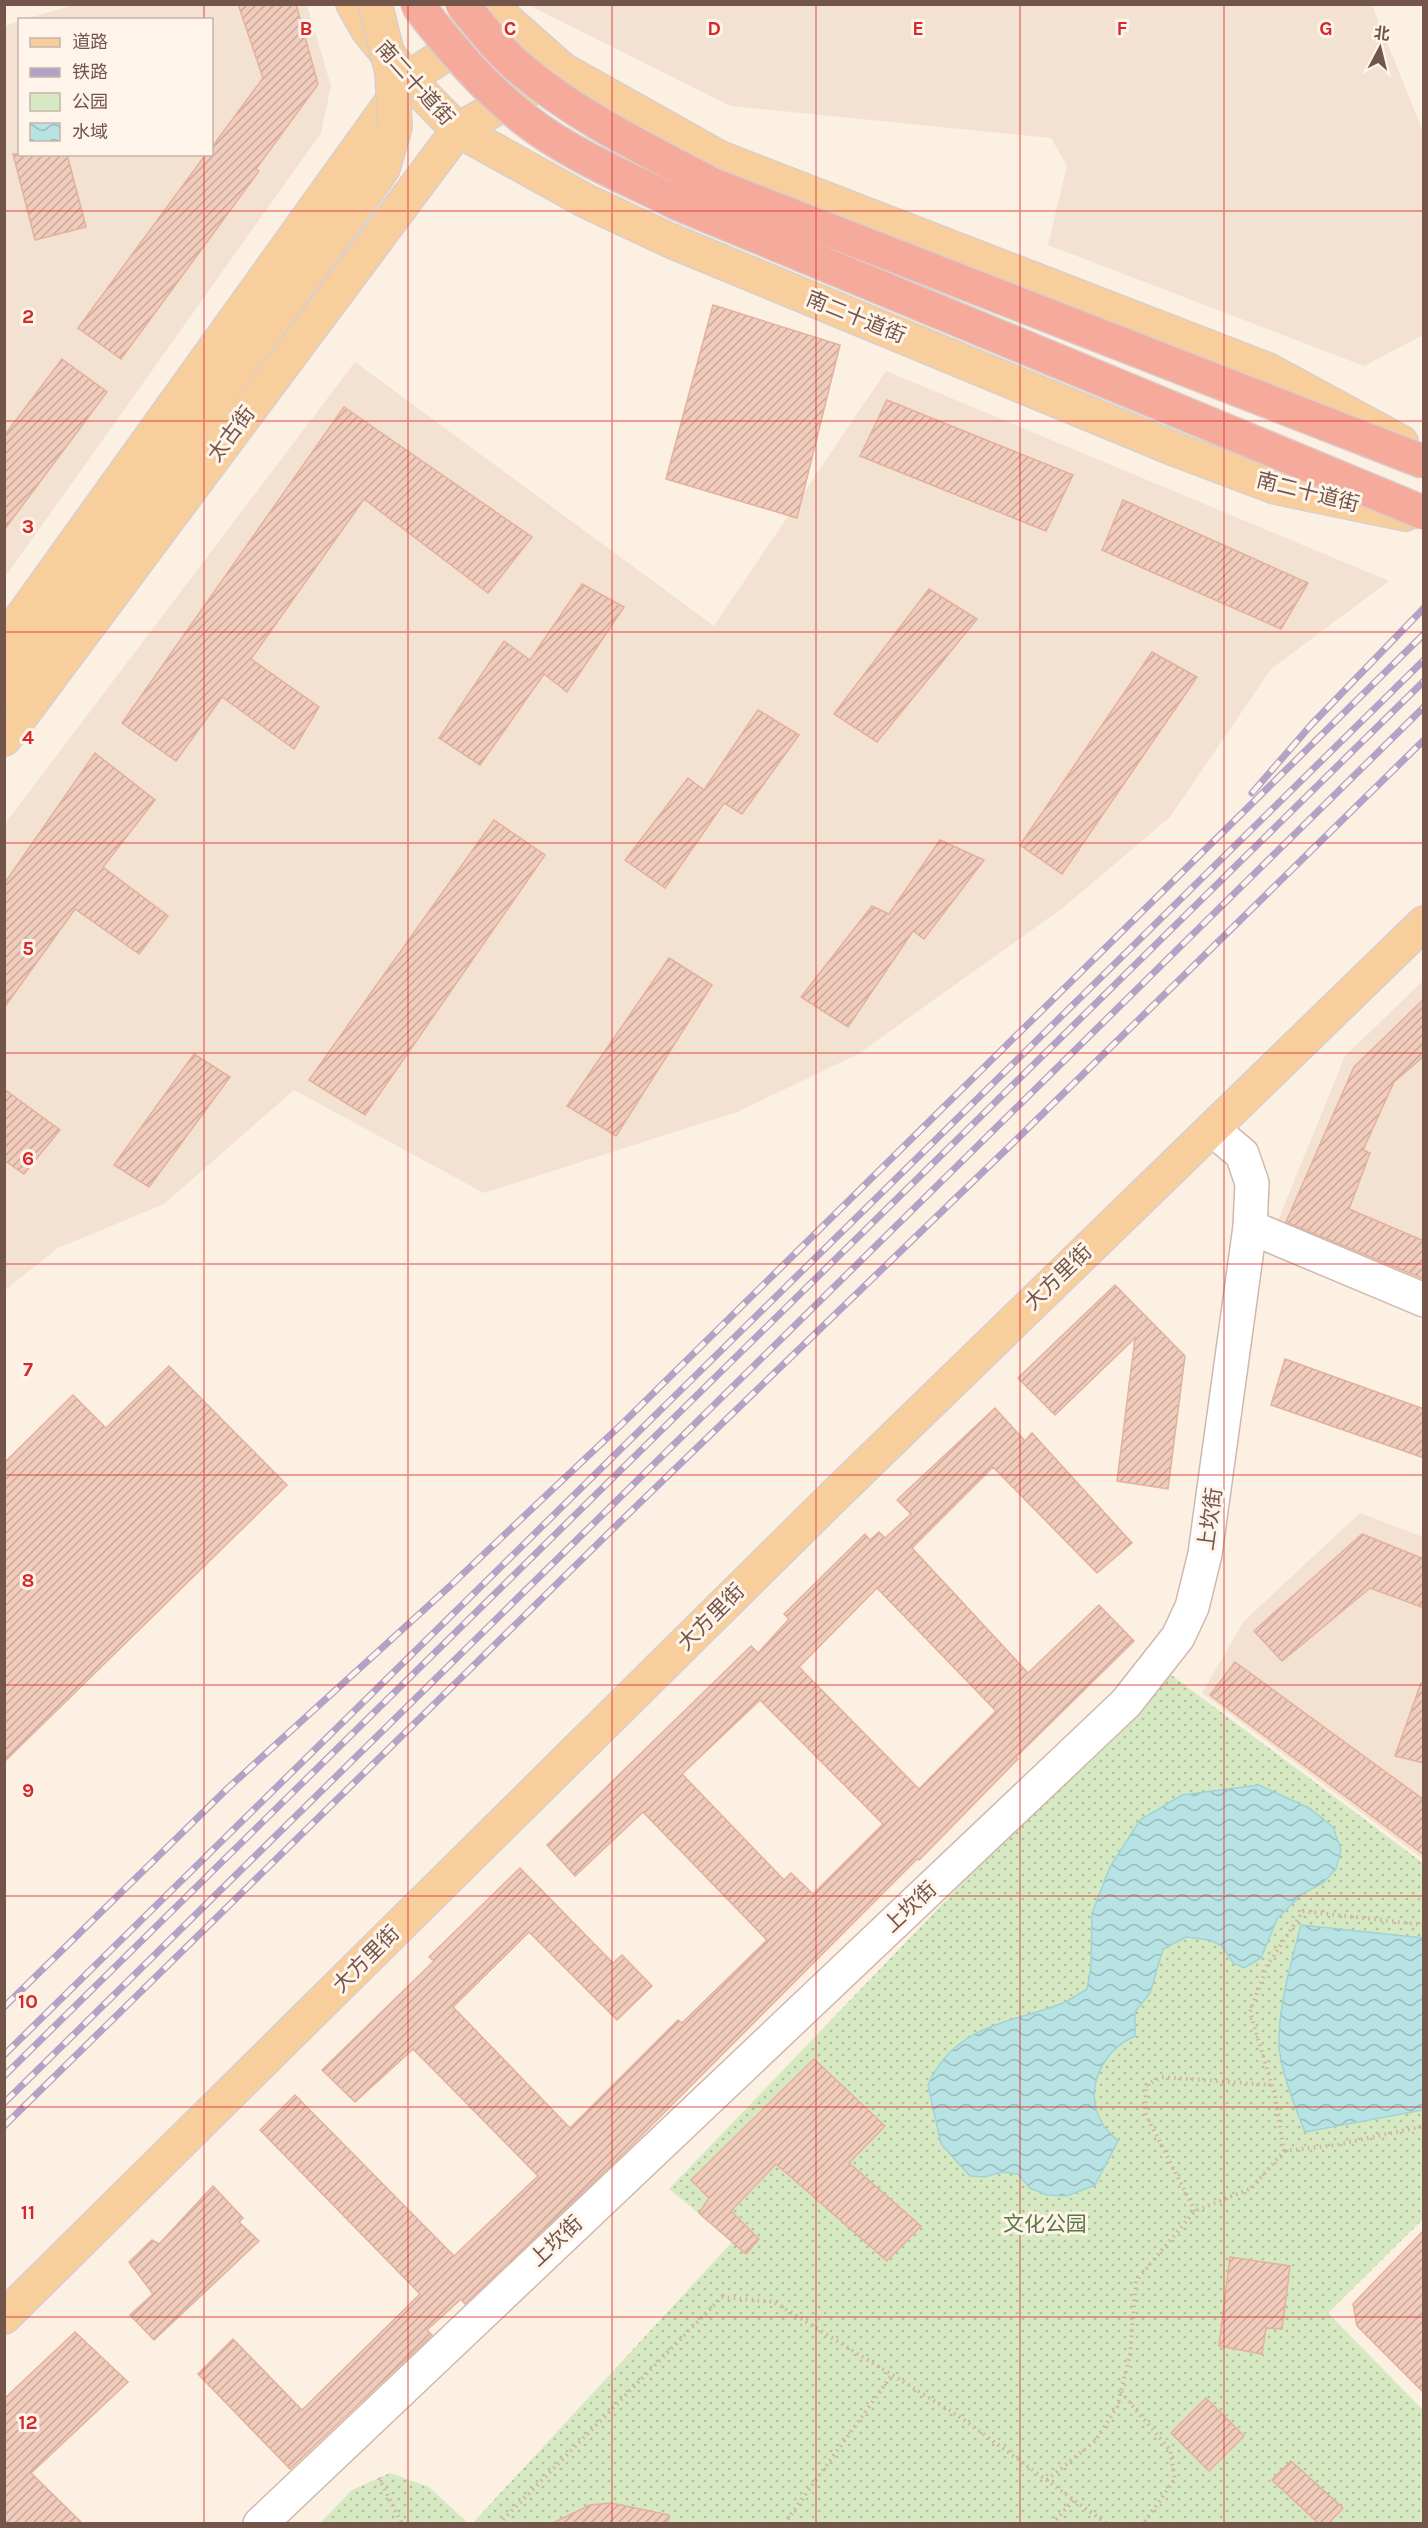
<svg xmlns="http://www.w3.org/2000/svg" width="1428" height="2528" font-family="Karla,'Noto Sans SC',sans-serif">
  <defs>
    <pattern id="green-dots" width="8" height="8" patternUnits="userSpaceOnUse" patternTransform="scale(1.5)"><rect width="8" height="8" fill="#d6e9c2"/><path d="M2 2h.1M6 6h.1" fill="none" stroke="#b2c0a0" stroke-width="1.8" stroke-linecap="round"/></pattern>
    <pattern id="water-waves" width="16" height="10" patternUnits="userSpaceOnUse" patternTransform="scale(1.5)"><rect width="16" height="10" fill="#b8e3e5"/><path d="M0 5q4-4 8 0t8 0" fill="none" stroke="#9abbbc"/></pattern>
    <pattern id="building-hatch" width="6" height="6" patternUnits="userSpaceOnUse" patternTransform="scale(1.5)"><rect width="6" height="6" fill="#f1ccbc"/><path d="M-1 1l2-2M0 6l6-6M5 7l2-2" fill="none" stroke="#c8a89b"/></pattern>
  </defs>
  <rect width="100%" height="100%" fill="#fcf0e3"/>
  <g fill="#f3e1d2">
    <polygon points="74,5 307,5 331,86 321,133 5,577 5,26 19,21 20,154 212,154 212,20 25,19"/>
    <polygon points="529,5 1372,5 1423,132 1423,335 1364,366 1048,245 1067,166 1051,138 731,106"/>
    <polygon points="355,362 714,626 886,371 1389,581 1271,669 1170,817 1064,907 858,1054 737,1112 484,1193 294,1090 164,1204 58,1248 5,1290 4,825"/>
    <polygon points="1423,981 1423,1292 1275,1228 1345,1056"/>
    <polygon points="1360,1513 1423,1537 1423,1859 1202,1693 1244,1621"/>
  </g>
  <g fill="url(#green-dots)">
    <polygon points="1166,1671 1423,1863 1423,2219 1328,2313 1423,2410 1423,2523 472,2524 733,2241 669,2189"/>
    <polygon points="390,2473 429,2487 468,2523 320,2523 352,2490"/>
  </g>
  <g fill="url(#water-waves)" stroke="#9fd3d6" stroke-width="1.5">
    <path d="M1259 1785 1309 1808 1333 1827 1341 1850 1336 1869 1323 1883 1302 1894 1277 1919 1261 1958 1244 1968 1233 1963 1222 1946 1210 1940 1186 1937 1163 1949 1150 1993 1135 2012V2036C1102 2051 1083 2089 1102 2123 1106 2130 1113 2136 1118 2141L1095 2185 1067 2196 1047 2195 1030 2188 1018 2174 1001 2172 985 2177 970 2176 941 2144 928 2085C954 2026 1006 2024 1058 2005 1068 2002 1078 1994 1087 1989L1091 1966 1092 1913 1110 1867 1140 1820 1182 1795Z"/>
    <path d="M1301 1925 1423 1938V2110L1305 2132C1296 2110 1279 2067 1279 2043 1279 2003 1291 1963 1301 1925Z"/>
  </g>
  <g fill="url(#building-hatch)" stroke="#e3b19c" stroke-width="1.5" fill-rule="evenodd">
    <polygon points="238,4 296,4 318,84 256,169 259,171 121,359 78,328 206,154 212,154 212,147 263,78"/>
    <polygon points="13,154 67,154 86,227 35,240"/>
    <polygon points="713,305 840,345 797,518 666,479"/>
    <polygon points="62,359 107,392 4,530 4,436"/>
    <polygon points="887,400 1073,475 1046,531 860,456"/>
    <polygon points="344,407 532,537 488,593 364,499 251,659 319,707 294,749 222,697 176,761 122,723"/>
    <polygon points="1123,500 1308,583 1281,629 1102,550"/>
    <polygon points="582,584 624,607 567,692 544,674 480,765 439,738 504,641 530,660"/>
    <polygon points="929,589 977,619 877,742 834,714"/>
    <polygon points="1152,652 1197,677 1062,874 1020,845"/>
    <polygon points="758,710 799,735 742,814 724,803 665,888 625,860 688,778 704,790"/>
    <polygon points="95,753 155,800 103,867 168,916 139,954 75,909 4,1008 4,884"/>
    <polygon points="494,820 545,855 365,1115 309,1080"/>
    <polygon points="940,840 984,860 924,939 913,931 848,1027 801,997 872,906 889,914"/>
    <polygon points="669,958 712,985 616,1136 567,1106"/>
    <polygon points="1424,999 1424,1056 1394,1082 1363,1150 1370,1153 1349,1209 1424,1241 1424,1279 1286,1222 1354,1067"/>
    <polygon points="194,1054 230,1077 149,1187 114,1165"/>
    <polygon points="4,1089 60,1130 24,1174 4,1160"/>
    <polygon points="1115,1285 1185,1356 1168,1489 1117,1481 1135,1338 1055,1415 1018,1378"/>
    <polygon points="1285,1359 1424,1409 1424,1458 1271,1405"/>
    <polygon points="169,1366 287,1485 4,1762 4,1463 73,1395 106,1428"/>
    <path d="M995 1408 1025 1441 1032 1433 1132 1543 1097 1573 993 1467 912 1548 1028 1673 1099 1605 1134 1641 1016 1757 1018 1759 919 1860 917 1859 625 2152 465 2304 461 2299 427 2330 432 2335 290 2469 198 2374 233 2339 302 2410 420 2294 260 2130 295 2095 454 2256 538 2176 413 2049 355 2102 322 2070 434 1961 429 1957 520 1868 613 1963 622 1955 652 1986 617 2020 529 1932 453 2007 570 2128 678 2020 682 2023 767 1940 643 1812 575 1876 547 1845 751 1646 758 1653 789 1619 784 1614 865 1534 870 1540 879 1532 885 1538 911 1514 897 1500ZM877 1588 996 1711 919 1789 799 1667ZM760 1700 883 1824 813 1894 791 1873 784 1880 682 1774Z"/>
    <polygon points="1362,1534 1424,1559 1424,1608 1370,1588 1282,1661 1254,1631"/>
    <polygon points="1235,1662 1424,1800 1424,1855 1210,1695"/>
    <polygon points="1421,1683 1424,1684 1424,1763 1395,1756"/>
    <polygon points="814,2059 885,2126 849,2163 921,2226 887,2261 776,2164 731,2211 759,2239 746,2254 699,2213 709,2198 691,2180"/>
    <polygon points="213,2186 243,2218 239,2222 259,2241 154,2340 130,2315 153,2294 129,2262 152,2240 159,2244"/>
    <polygon points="1424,2230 1424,2393 1357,2326 1353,2304"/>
    <polygon points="1230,2257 1290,2266 1282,2329 1266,2328 1262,2354 1219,2346"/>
    <polygon points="75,2332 128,2382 31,2473 82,2523 4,2523 4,2399"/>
    <polygon points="1206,2398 1244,2436 1209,2471 1171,2433"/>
    <polygon points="1291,2461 1343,2508 1329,2523 1318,2523 1272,2480"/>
    <polygon points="611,2503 669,2515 668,2523 553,2523 590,2505"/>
  </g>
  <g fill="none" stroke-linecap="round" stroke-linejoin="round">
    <g stroke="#cfb9ad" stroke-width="36">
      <g id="minor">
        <polyline points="1250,1227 1424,1300"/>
        <polyline points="260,2524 1126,1703 1178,1637 1192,1607 1205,1554 1250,1227 1252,1183 1242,1154 1225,1140"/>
      </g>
    </g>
    <g stroke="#d8cfcc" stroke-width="36">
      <g id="major">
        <polyline points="353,4 368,30 408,79 458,130 586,201 669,240 1177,450 1275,487 1405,514"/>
        <polyline points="494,4 502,16 563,70 720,158 1268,370 1401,442"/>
        <polyline points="4,642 408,79 502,16"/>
        <polyline points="4,689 375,180 383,168 395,127"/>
        <polyline points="4,739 458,130 563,70"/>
        <polyline points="4,2317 833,1497 1424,923"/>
      </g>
    </g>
    <g stroke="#d5af9f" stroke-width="4" stroke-dasharray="1.5 4.5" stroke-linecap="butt">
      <polyline points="1284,2151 1336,2145 1424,2126"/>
      <polyline points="1195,2211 1145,2113 1146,2085 1162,2077 1271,2085"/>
      <polyline points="1121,2392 1170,2450 1175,2479 1143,2524"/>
      <polyline points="379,2478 402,2524"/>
      <polyline points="1047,2480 1095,2441 1117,2407 1130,2355 1136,2281 1195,2211 1252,2188 1284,2151 1275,2096 1250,2012 1267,1966 1303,1911 1424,1925"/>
      <polyline points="499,2524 722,2297 774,2302 957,2415 1107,2524"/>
      <polyline points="784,2524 892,2375"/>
      <polyline points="1052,2524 1074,2500"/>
    </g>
    <use href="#minor" stroke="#fff" stroke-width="33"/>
    <use href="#major" stroke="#f9ce9d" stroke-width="33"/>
    <g stroke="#b2a2c5" stroke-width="7">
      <g id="rail">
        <polyline points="1252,793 1311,725 1424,608"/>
        <polyline points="4,2007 228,1788 449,1587 623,1423 1424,634"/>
        <polyline points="4,2055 1424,660"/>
        <polyline points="4,2076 1424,681"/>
        <polyline points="4,2103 1424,707"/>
        <polyline points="4,2126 622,1520 1017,1139 1424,740"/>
      </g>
    </g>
    <use href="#rail" stroke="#fff4ea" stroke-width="4.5" stroke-dasharray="14" stroke-linecap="butt"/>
    <g stroke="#d8cfcc" stroke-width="36" stroke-linecap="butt">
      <polyline id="major-bridge" points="375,4 392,72 395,127"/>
    </g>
    <g stroke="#d8cfcc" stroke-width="36" stroke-linecap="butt">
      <g id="highway-bridge">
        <path d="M417 4C449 47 484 88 527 121 569 154 629 179 677 203L1424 513"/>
        <path d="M462 4C479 24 495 46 514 63 572 114 643 148 711 184L1424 462"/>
      </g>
    </g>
    <use href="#major-bridge" stroke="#f9ce9d" stroke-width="33"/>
    <use href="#highway-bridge" stroke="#f5aa9b" stroke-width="33"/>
  </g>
  <path fill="none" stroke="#d62828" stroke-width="1.5" stroke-opacity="0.55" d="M204 4V20M408 4V2524M612 4V2524M816 4V2524M1020 4V2524M1224 4V2524M204 154V2524M4 211H1424M4 421H1424M4 632H1424M4 843H1424M4 1053H1424M4 1264H1424M4 1475H1424M4 1685H1424M4 1896H1424M4 2107H1424M4 2317H1424"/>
  <g text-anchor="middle" stroke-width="6" stroke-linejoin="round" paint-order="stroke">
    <g font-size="21" fill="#73554a" stroke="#fff4ea">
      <text transform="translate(415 83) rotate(48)" y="7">南二十道街</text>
      <text transform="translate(856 317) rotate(22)" y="7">南二十道街</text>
      <text transform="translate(231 434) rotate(-53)" y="7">太古街</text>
      <text transform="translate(1308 492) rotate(14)" y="7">南二十道街</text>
      <text transform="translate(1058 1277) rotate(-44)" y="7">大方里街</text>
      <text transform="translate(1210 1519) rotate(-82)" y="7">上坎街</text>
      <text transform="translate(711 1617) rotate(-45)" y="7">大方里街</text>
      <text transform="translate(910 1907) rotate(-43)" y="7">上坎街</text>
      <text transform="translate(366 1959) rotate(-45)" y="7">大方里街</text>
      <text transform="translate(556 2241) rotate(-43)" y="7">上坎街</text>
    </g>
    <g font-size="21" fill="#577942" stroke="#fff4ea">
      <text x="1045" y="2231">文化公园</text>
    </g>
  </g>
  <g font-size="20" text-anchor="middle" font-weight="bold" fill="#d62828" stroke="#fff4ea" stroke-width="6" stroke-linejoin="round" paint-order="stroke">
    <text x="306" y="35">B</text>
    <text x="510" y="35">C</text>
    <text x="714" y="35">D</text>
    <text x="918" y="35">E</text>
    <text x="1122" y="35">F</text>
    <text x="1326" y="35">G</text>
    <text x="28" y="323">2</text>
    <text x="28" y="533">3</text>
    <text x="28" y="744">4</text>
    <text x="28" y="955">5</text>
    <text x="28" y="1165">6</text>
    <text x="28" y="1376">7</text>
    <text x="28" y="1587">8</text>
    <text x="28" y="1797">9</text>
    <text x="28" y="2008">10</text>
    <text x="28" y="2219">11</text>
    <text x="28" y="2429">12</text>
  </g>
  <rect width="1428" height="2528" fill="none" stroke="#73554a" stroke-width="12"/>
  <rect x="18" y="18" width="195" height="138" fill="#fff4ea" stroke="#c7b4aa" stroke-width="1.5"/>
  <rect x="30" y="38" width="30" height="9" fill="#f9ce9d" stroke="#c7b4aa" stroke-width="1.5"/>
  <text x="72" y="48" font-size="18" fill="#73554a">道路</text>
  <rect x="30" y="68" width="30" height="9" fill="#b2a2c5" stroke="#c7b4aa" stroke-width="1.5"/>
  <text x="72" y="78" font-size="18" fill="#73554a">铁路</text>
  <rect x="30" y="93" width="30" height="18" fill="#d6e9c2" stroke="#c7b4aa" stroke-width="1.5"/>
  <text x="72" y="108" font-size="18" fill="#73554a">公园</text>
  <rect x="30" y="123" width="30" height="18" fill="url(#water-waves)" stroke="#c7b4aa" stroke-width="1.5"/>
  <text x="72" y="138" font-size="18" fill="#73554a">水域</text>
  <g transform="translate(1380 48) rotate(7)" stroke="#fff4ea" stroke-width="4.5" paint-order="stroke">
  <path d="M0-4.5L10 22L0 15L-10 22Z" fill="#73554a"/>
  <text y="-9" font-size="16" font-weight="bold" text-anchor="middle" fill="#73554a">北</text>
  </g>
</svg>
